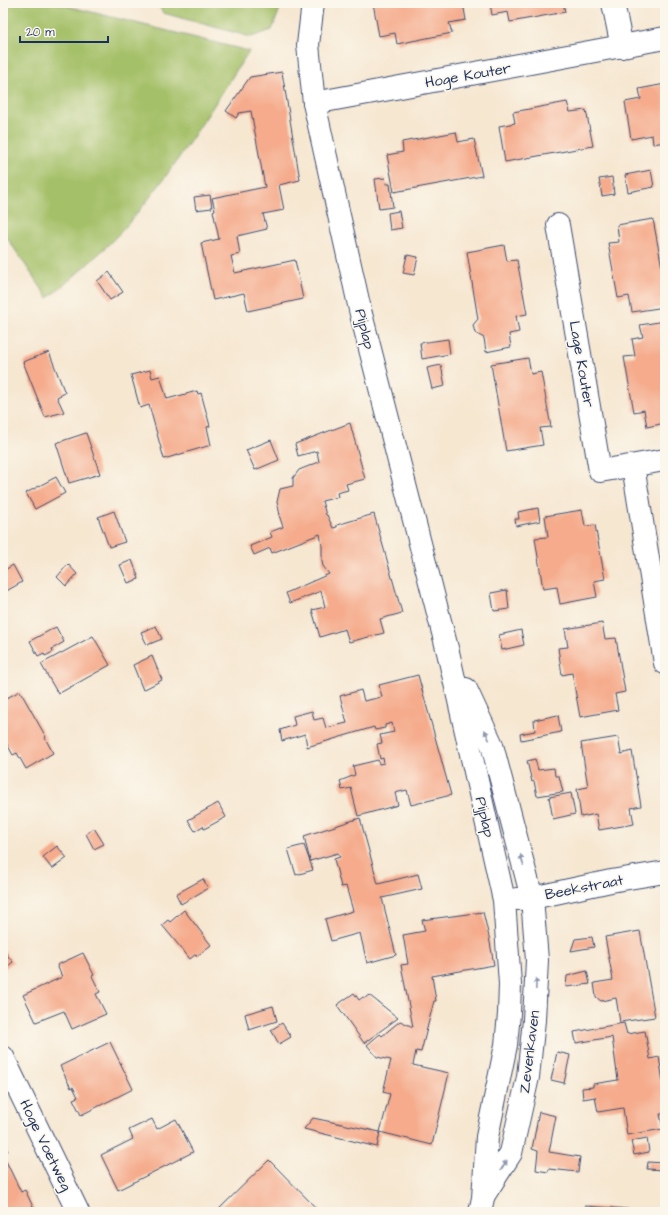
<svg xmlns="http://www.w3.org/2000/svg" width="668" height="1215" font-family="'Architects Daughter',sans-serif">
  <rect width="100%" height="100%" fill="#fbf7ec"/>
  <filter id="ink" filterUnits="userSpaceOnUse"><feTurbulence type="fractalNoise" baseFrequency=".025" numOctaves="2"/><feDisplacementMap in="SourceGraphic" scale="8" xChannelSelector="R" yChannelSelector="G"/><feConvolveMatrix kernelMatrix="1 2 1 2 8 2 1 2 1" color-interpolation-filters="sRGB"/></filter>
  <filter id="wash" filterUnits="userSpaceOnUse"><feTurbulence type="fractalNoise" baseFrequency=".012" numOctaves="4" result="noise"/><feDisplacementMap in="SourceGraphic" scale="16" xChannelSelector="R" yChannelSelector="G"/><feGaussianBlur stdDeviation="0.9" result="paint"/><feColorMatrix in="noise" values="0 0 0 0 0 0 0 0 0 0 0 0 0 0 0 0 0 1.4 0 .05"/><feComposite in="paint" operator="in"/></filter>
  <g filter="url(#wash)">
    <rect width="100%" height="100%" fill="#f6e7d1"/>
    <g fill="#a4c068" stroke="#607863">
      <path d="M3 3H55L249 51C212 107 177 166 134 217 109 247 78 273 48 298L3 232Z"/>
      <polygon points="157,3 282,3 272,30 251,37 163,13"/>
    </g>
    <g id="blocks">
      <g fill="#f5ab8c">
        <polygon points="373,3 463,3 466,20 449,23 452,33 397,44 395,33 379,36"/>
        <polygon points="490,3 563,3 565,12 510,22 508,12 492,15"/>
        <polygon points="282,72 300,180 279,185 284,210 263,214 267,229 237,236 240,254 231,256 235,273 295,260 303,299 248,311 244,293 213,300 201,243 219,239 213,211 215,210 212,198 265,187 251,111 239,113 236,118 226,111 250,77"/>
        <polygon points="665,84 665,142 653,144 652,135 631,139 625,102 641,99 639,89"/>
        <polygon points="567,102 570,112 586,110 593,146 505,162 499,126 515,123 513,112"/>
        <polygon points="456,132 458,142 474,139 482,176 394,192 387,155 403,152 402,142"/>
        <polygon points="651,170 654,187 628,192 625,175"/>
        <polygon points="612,177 614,194 602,196 599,179"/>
        <polygon points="385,178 386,184 390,184 393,207 379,209 375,179"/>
        <polygon points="210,195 212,208 196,210 194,197"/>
        <polygon points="399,211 402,228 390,230 388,213"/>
        <polygon points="653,219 665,284 665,307 632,312 629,296 618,298 608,243 619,242 617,225"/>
        <polygon points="504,245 507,261 517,260 527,314 516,316 519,332 509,334 511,347 486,352 484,338 475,333 473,325 478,319 467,252"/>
        <polygon points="407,255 418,257 414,275 403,273"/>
        <polygon points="109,272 123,292 110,300 97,281"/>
        <polygon points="665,321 665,423 647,427 644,410 634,412 624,357 635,356 632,339 643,337 640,325"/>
        <polygon points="448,339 450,354 422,359 420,343"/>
        <polygon points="49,352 65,393 57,397 64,412 45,417 23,362"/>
        <polygon points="528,358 531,374 541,372 551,427 540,428 543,445 506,451 491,364"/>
        <polygon points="441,365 445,386 432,389 427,368"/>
        <polygon points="150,370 152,378 160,376 167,399 197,391 198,394 201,393 210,426 207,427 211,445 164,459 149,405 140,408 131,375"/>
        <polygon points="350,423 365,479 346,484 348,490 337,493 338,497 322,501 326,515 327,515 333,528 337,527 337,525 374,514 402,613 380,619 384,633 349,642 345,629 320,637 312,610 325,607 321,591 290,603 286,593 329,574 323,566 322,562 322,546 320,534 272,553 270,548 254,555 250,546 272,537 270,532 283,527 279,515 280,515 277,502 280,489 293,486 293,478 299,470 319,462 317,451 298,456 295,444"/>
        <polygon points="86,433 100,474 69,483 56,443"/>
        <polygon points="271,440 279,460 255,470 246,450"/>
        <polygon points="56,477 65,493 35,509 26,493"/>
        <polygon points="538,508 540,521 516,526 515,519 519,519 518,512"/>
        <polygon points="582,510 585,526 595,525 605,579 594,581 597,597 560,604 557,587 543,589 535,538 548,537 545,516"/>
        <polygon points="114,511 125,542 109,547 98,517"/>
        <polygon points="132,560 139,579 128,583 120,565"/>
        <polygon points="68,564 77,574 66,586 57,577"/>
        <polygon points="13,565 22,582 3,593 3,571"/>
        <polygon points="507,590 509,609 494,611 491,593"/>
        <polygon points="602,623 605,639 616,638 625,692 615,694 618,710 580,717 572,673 562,675 558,648 568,647 565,629"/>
        <polygon points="156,626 162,639 147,645 141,632"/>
        <polygon points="56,627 64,642 52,649 53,652 45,656 44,653 38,656 30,641"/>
        <polygon points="521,630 524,645 502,650 499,635"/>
        <polygon points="93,636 110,665 58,694 41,664"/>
        <polygon points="152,656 162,680 143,690 133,665"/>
        <polygon points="418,675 451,795 411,805 407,790 395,793 398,805 358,816 351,788 342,790 340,781 355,775 353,766 378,760 379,764 384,763 383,758 380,759 377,744 382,743 380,735 394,732 392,723 385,725 385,728 375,730 374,727 307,747 305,734 282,741 280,730 295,725 293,716 312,711 314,720 323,718 326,728 347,723 340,696 361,690 364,701 382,697 379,685"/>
        <polygon points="20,691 46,737 45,738 53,753 26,769 17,753 13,755 3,737 3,700"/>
        <polygon points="558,715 561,732 521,740 520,734 535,731 534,720"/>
        <polygon points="618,737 621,754 632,751 641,806 631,808 634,824 599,830 596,814 581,817 577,789 588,787 581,743"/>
        <polygon points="535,759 538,770 554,768 555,776 559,776 563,792 537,796 534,781 532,782 527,761"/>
        <polygon points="571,793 575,814 553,819 549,797"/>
        <polygon points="218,803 226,817 204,829 203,826 195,831 188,820"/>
        <polygon points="360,818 378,884 418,874 422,889 382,898 396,955 367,963 360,933 331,941 325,919 353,911 346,886 341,887 334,859 340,857 338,853 310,861 304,836"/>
        <polygon points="94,828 104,844 94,849 86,834"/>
        <polygon points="304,845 313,870 296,875 288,849"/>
        <polygon points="57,846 67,858 52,869 43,857"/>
        <polygon points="203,879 208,888 181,904 176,894"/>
        <polygon points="184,910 211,945 197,956 196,954 190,959 162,925 168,920 170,922"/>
        <polygon points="483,912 489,937 494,965 432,976 436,1001 434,1001 421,1052 416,1051 413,1065 449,1073 432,1145 380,1132 390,1094 383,1092 391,1060 377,1057 367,1045 380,1034 382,1036 400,1021 413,1027 401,965 408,964 403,935 425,931 422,920"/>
        <polygon points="640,931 655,1017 620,1022 616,998 601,1001 596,997 594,983 613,980 605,937"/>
        <polygon points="592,937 594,947 571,951 575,939"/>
        <polygon points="3,950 13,962 3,970"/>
        <polygon points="83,953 94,975 92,976 100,992 96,994 106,1014 72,1029 64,1011 36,1022 23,995 62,977 57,965"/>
        <polygon points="587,971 590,984 566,987 567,976"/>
        <polygon points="354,993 359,1000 363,997 365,998 369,995 398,1018 364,1043 337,1005"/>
        <polygon points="273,1006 277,1021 249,1030 245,1014"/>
        <polygon points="282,1023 291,1037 279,1044 271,1030"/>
        <polygon points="624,1023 627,1034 645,1031 650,1059 659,1057 665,1094 665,1114 660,1114 663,1129 627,1135 623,1108 598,1112 595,1097 583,1099 582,1088 593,1087 593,1084 618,1080 612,1037 576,1043 574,1032"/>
        <polygon points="110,1042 133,1089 81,1115 73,1099 78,1097 73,1087 71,1088 60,1066"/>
        <polygon points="557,1052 570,1055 564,1083 551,1080"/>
        <polygon points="539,1112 556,1116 549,1152 580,1157 578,1172 549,1169 548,1172 536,1170 538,1151 532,1149"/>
        <polygon points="313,1118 380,1132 377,1147 304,1129"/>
        <polygon points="152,1119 157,1129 176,1119 193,1152 118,1190 101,1155 133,1139 129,1130"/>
        <polygon points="647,1138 649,1152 634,1155 631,1141"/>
        <polygon points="3,1142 8,1151 3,1153"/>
        <polygon points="3,1155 21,1192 25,1190 35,1211 3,1212"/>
        <polygon points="269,1160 320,1212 216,1212"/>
        <polygon points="648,1162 665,1163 665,1170 647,1169"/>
        <polygon points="585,1206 630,1209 630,1212 585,1212"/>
      </g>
    </g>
  </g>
  <g filter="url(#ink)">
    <use href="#blocks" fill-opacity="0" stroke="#3c4b6f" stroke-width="1"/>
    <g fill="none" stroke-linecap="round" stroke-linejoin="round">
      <g stroke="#3c4b6f" stroke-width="24">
        <g id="minor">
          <polyline points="313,3 308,45 314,103 361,314 448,652 504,900 510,984 509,1014 506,1045 487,1137 483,1198 480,1212"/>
          <polyline points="613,3 622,47"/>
          <polyline points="314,103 665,38"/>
          <polyline points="558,225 600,471 665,460"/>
          <polyline points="633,466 665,663"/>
          <polyline points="466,689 492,745 532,898 537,960 534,1020 528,1077 511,1153 484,1195"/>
          <polyline points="517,899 532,898 611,881 665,872"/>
          <polyline points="3,1057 78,1212"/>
        </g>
      </g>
      <use href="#minor" stroke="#fff" stroke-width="22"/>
    </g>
    <defs><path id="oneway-solid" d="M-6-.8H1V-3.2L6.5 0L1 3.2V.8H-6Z"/></defs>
    <g fill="#8d97ae">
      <use href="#oneway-solid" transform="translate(487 735) rotate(-115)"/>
      <use href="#oneway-solid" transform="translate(522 860) rotate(-105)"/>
      <use href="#oneway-solid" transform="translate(536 984) rotate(-88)"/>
      <use href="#oneway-solid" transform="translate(504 1165) rotate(-57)"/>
    </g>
  </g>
  <g text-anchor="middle" stroke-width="3.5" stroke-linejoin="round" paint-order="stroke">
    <g font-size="15" fill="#1b2f5e" stroke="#fbf7ec">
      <text transform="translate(468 75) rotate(-10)" y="5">Hoge Kouter</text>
      <text transform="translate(365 329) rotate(76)" y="5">Pijplap</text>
      <text transform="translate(582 364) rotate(80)" y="5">Lage Kouter</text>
      <text transform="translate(485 817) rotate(77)" y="5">Pijplap</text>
      <text transform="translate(584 887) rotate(-11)" y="5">Beekstraat</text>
      <text transform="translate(529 1052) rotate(-83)" y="5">Zevenkaven</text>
      <text transform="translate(46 1145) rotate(64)" y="5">Hoge Voetweg</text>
    </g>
  </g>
  <rect width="668" height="1215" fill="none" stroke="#fbf7ec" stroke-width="16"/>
  <path d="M20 36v6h88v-6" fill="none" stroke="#1b2f5e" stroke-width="2"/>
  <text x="26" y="36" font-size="12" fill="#1b2f5e" stroke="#fbf7ec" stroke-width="3" paint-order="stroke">20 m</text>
</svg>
